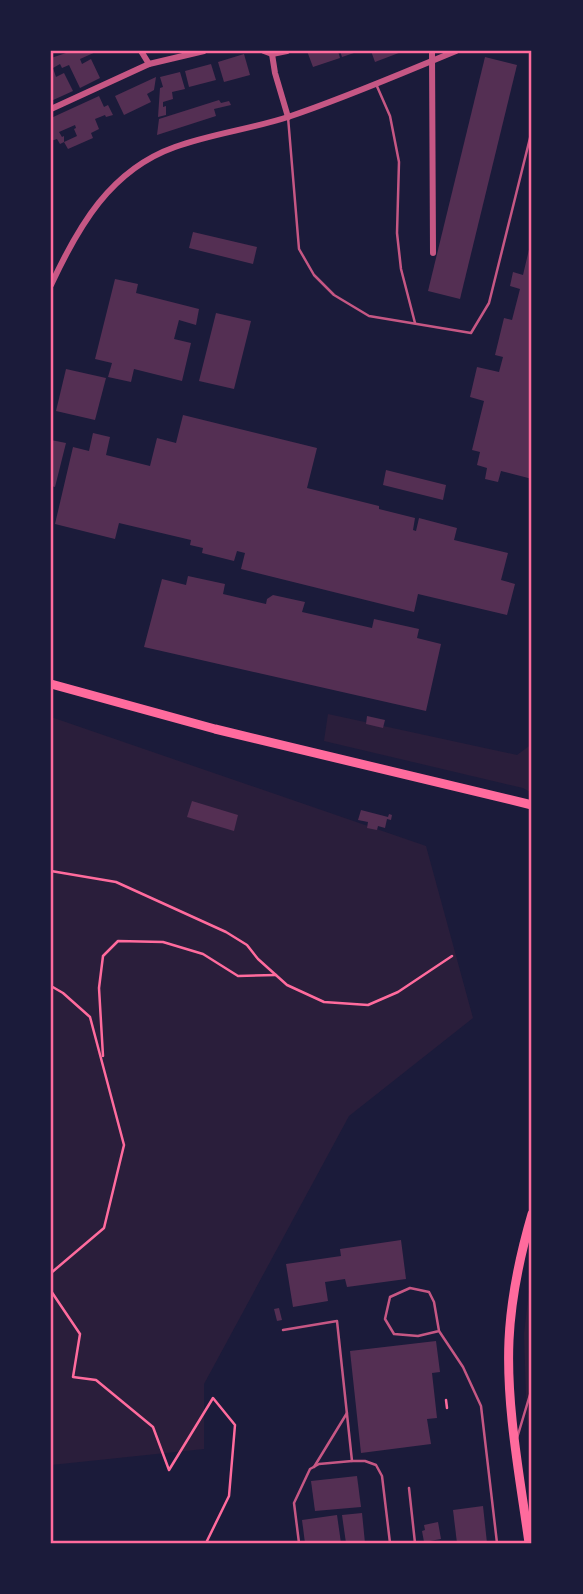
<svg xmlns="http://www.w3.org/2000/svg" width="583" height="1594" font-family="'Source Sans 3',sans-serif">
  <rect width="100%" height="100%" fill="#1b1b3a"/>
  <g fill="#2a1e3b">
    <polygon points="328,714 517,755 532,744 532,793 523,788 324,741"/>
    <polygon points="51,717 426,846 473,1018 349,1116 204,1384 204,1449 51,1465"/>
    <polygon points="532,1265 532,1403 527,1428 524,1334"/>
  </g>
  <g fill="#542f53">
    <polygon points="72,51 98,51 80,59 82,64 91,59 100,78 80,88 69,65 62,68 60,64 53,68 56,77 64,73 73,91 51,101 51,58"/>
    <polygon points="307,51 338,51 340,58 313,67"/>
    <polygon points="340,51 360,51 342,57"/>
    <polygon points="371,51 404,51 375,62"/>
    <polygon points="244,54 250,75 224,82 218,62"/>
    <polygon points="485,57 517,65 460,299 428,291"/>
    <polygon points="211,64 216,80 189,87 185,71"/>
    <polygon points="180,72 185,89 172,92 173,99 163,102 163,107 166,106 166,115 158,117 160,88 163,87 160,77"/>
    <polygon points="156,77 154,90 147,94 151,102 124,115 115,96"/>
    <polygon points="99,96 104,107 108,105 113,115 106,117 105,115 95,119 99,129 91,133 93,138 68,149 64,142 77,136 74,129 76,128 75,125 59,132 62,137 64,136 64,142 60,144 57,139 51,141 51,118"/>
    <polygon points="219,100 221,103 229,101 231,105 214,109 216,116 157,135 159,119"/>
    <polygon points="193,232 257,247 253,264 189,248"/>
    <polygon points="531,241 532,479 501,471 498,482 485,479 487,468 477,465 480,452 472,450 484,401 470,397 477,367 499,372 503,357 495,355 504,318 512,320 520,289 510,286 513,272 523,275"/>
    <polygon points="115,279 138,284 136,293 199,309 196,325 179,320 174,339 191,343 182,381 134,369 131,382 108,377 112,363 95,359"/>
    <polygon points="216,313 251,321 234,389 199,381"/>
    <polygon points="66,369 106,378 95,420 56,411"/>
    <polygon points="183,415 317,448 307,488 379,506 379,509 415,518 413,530 416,531 419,518 457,528 454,540 508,553 501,580 515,584 507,615 418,594 414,612 241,569 245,553 237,551 234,561 202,553 203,548 190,545 191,540 119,523 115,539 55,524 73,447 89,451 93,433 110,437 106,455 150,466 157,438 176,443"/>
    <polygon points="51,440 66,443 55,487 51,486"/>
    <polygon points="386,470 446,485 443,500 383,485"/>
    <polygon points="188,576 225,584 223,594 266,604 267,599 273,595 305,602 302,612 324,617 372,628 374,619 419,629 417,638 441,644 426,711 144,647 162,579 186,585"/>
    <polygon points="367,716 385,720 383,728 366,724"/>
    <polygon points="192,801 238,815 234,831 187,817"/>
    <polygon points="361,810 388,817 389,814 392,815 391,820 387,819 385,828 378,826 377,830 367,828 368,822 358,820"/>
    <polygon points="401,1240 406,1279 347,1287 345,1279 325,1282 328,1301 293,1307 286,1264 341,1256 340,1249"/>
    <polygon points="279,1308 282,1320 277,1321 274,1309"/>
    <polygon points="436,1341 440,1372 432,1373 437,1418 427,1419 431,1444 361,1453 350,1351"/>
    <polygon points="357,1476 361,1507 315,1511 311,1481"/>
    <polygon points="483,1506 487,1543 457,1543 453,1510"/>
    <polygon points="362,1513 365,1543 346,1543 342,1515"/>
    <polygon points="337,1515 341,1543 305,1543 302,1520"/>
    <polygon points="438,1522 441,1539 424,1542 422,1531 425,1530 424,1525"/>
  </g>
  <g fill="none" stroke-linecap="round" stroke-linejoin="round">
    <g stroke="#ff6b9d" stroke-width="2.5">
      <polyline points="51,871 116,882 226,932 247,945 258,959 287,985 324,1002 368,1005 398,992 452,956"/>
      <polyline points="51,986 63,993 90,1017 124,1145 104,1228 51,1273"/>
      <polyline points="103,1056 99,988 103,956 118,941 163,942 203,954 238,976 276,975"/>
      <polyline points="51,1291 80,1334 73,1377 96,1380 153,1427 169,1470 213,1398 235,1425 229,1496 206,1543"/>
      <polyline points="446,1400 447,1408"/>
    </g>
    <g stroke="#c65784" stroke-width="2.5">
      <polyline points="376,84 390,116 399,162 397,233 401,269 415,323"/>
      <polyline points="288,117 299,249 314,275 334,295 369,316 471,333 489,303 532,130"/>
      <polyline points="283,1330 337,1321 352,1461"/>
      <polyline points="439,1331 418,1336 394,1334 385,1319 390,1297 410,1288 429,1292 434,1302 439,1331 463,1367 481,1406 497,1543"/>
      <polyline points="517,1438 532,1388"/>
      <polyline points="314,1467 347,1413"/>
      <polyline points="409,1488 415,1543"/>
      <polyline points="299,1543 294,1503 310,1469 319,1464 352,1461 365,1461 376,1465 382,1476 390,1543"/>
    </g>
    <g stroke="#c65784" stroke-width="6">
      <polyline points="141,51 149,64"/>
      <polyline points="264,51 272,54 287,51"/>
      <polyline points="432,51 433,253"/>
      <polyline points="272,54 275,73 288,117"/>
      <polyline points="51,109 149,64 204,51"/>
      <path d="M51 285C78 227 110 170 175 147 211 134 251 129 288 117 345 98 400 74 456 51"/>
    </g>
    <g stroke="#ff6b9d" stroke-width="9">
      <polyline points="51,684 215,729 532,805"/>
      <path d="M529 1543C520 1478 506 1406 509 1340 511 1297 520 1255 532 1214"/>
    </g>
  </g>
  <rect width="583" height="1594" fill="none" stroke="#1b1b3a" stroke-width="105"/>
  <rect x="52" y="52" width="478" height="1490" fill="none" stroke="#ff6b9d" stroke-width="2.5"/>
</svg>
